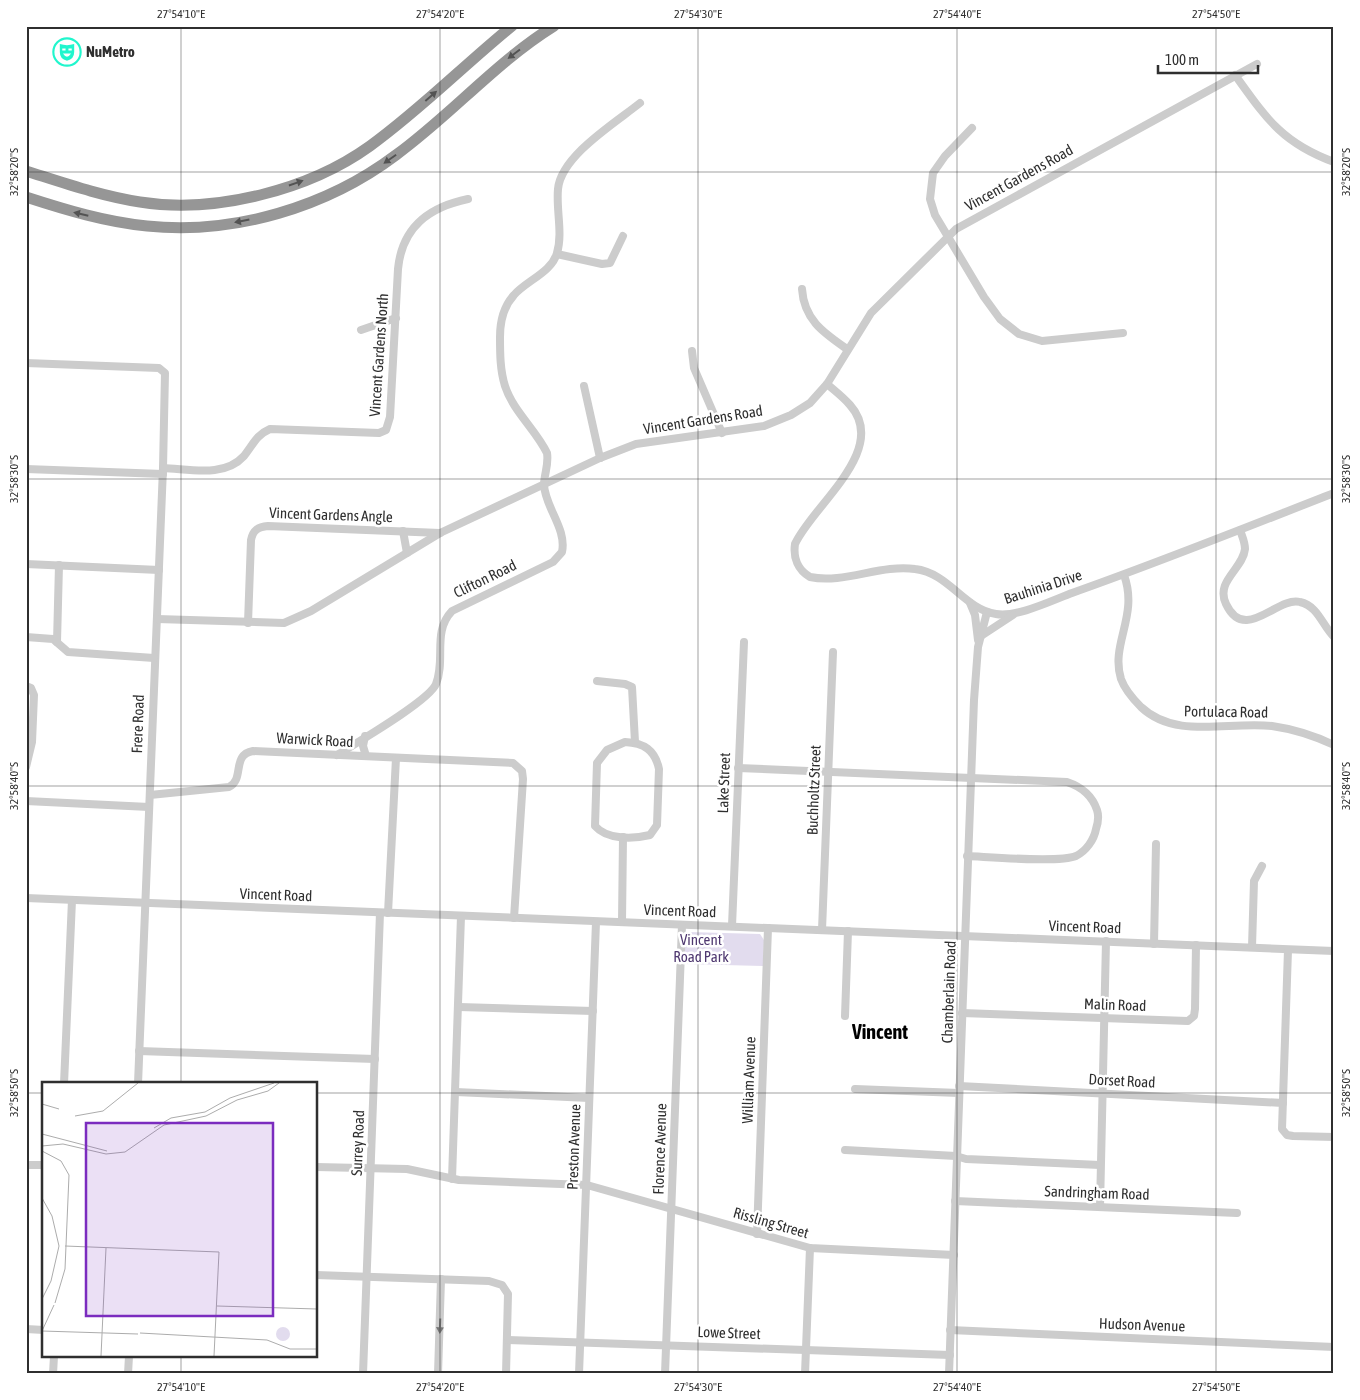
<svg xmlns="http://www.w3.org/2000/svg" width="1360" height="1400" font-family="'Asap Condensed',sans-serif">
  <rect width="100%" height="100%" fill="#fff"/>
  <polygon fill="#e2dcee" points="688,932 760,934 764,940 763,966 684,964 685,935"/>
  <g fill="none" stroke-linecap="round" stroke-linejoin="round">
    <g stroke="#ccc" stroke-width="8">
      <path d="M1235 75C1266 118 1282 143 1334 162"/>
      <polyline points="972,128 945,156 933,173 930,199 935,215 984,297 1000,319 1019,334 1042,341 1123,333"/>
      <polyline points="557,254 602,264 610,263 623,236"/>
      <path d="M802 289C804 320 824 333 847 349"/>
      <polyline points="361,330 396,318"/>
      <polyline points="692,351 694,368 722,433"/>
      <polyline points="26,363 159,368 165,373 163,468 138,1084"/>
      <path d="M827 384C835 391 843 397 850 405 890 450 812 506 795 544 793 558 798 570 810 577 844 584 881 564 915 569 949 573 964 609 996 614 1016 618 1053 600 1072 593 1160 562 1247 527 1334 493"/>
      <polyline points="584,386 600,458"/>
      <path d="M163 468C190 469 224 478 244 456 253 445 256 435 270 429L379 433 386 430 390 417 398 269C402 227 429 207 468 199"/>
      <polyline points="26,469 163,474"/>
      <path d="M1240 530C1242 536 1245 542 1245 549 1243 569 1215 581 1226 604 1245 644 1277 596 1300 602 1318 606 1322 625 1334 637"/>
      <polyline points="403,531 407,553"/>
      <polyline points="26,564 159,570"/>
      <path d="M1124 575C1139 616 1110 644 1121 679 1125 690 1133 699 1141 707 1176 740 1228 721 1272 726 1293 729 1315 736 1334 745"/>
      <polyline points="970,603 975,615 978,640"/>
      <polyline points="157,619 284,623 311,611 440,533 600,458 636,444 764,426 791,415 810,403 827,384 871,313 956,229 1257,64"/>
      <path d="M248 623 251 540C253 530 258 527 268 526L440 533"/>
      <polyline points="981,636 1013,615"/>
      <polyline points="26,637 53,639 68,652 154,658"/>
      <polyline points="57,642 59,565"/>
      <polyline points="597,681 625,684 632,687 635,742"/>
      <polyline points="26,686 31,688 34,695 32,742 26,767"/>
      <polyline points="365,736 363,746 366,756"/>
      <path d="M625 742C644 743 655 750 659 769L657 825 650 835C633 839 607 840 595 826L597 763 607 750Z"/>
      <path d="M337 755C356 743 429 701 436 684 446 659 432 632 452 611L553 562 562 552C567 529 545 507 544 485 544 474 549 465 547 453 536 430 513 411 505 386 500 370 500 353 500 337 500 321 503 307 514 295 526 281 552 272 557 253 563 233 556 210 558 189 561 156 615 123 640 103"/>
      <path d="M738 768 1067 782C1082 787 1092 795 1097 810 1099 816 1098 823 1096 829 1094 840 1086 851 1076 856 1059 863 990 857 967 856"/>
      <path d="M150 795 229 787C245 779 231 755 253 751L513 763 522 771 523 779 514 918"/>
      <polyline points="26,801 149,807"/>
      <polyline points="26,898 1334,951"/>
      <polyline points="388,913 396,758"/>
      <polyline points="622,922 623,837"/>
      <polyline points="732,926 744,642"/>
      <polyline points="822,930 833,652"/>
      <polyline points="1154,944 1156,844"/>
      <polyline points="1252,947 1254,881 1262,866"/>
      <polyline points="1288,950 1282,1129 1287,1135 1293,1136 1334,1137"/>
      <polyline points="459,1007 593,1011"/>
      <polyline points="962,1013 1188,1021 1194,1016 1195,1009 1196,945"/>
      <polyline points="845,1016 848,931"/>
      <polyline points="139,1051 375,1059"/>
      <polyline points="64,1084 72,900"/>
      <polyline points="959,1086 1283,1103"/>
      <polyline points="855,1089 959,1093"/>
      <polyline points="456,1092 589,1098"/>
      <polyline points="845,1150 956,1156 966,1159 1100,1165"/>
      <polyline points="26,1165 44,1165"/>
      <polyline points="316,1167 407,1169 459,1180 587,1185 810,1248 954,1255"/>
      <polyline points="452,1179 461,916"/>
      <polyline points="955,1201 1237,1213"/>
      <polyline points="1100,1207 1106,941"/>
      <polyline points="757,1234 768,928"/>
      <polyline points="316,1275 489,1281 502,1285 508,1294 506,1374"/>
      <polyline points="26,1329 44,1330"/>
      <polyline points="950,1330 1334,1347"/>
      <polyline points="508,1340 950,1355"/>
      <polyline points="53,1374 54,1356"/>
      <polyline points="128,1374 129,1356"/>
      <polyline points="363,1374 380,913"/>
      <polyline points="438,1374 441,1279"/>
      <polyline points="579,1374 596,922"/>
      <polyline points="665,1374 682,925"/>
      <polyline points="805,1374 810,1248"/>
      <polyline points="949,1374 974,700 978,647 987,612"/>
    </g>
    <g stroke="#969696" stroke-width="11">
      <path d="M26 171C64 183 101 196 140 202 215 214 309 190 370 146 420 110 464 65 512 26"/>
      <path d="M26 197C66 210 106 222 147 226 234 235 327 207 396 155 451 115 496 62 554 26"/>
    </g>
  </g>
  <defs><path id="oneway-solid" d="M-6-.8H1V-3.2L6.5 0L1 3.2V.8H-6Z" transform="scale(1.25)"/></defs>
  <g fill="#535353">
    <use href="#oneway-solid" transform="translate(514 54) rotate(143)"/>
    <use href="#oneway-solid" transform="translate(431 96) rotate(-41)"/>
    <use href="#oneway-solid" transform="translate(390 159) rotate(145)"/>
    <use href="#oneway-solid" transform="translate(296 183) rotate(-19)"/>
    <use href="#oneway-solid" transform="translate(81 214) rotate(-167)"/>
    <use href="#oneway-solid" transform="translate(242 221) rotate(169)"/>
  </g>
  <use fill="#767676" href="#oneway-solid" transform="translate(440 1326) rotate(92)"/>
  <path fill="none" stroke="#2f2f2f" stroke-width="1" stroke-opacity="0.45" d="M181 26V1084M440 26V1374M698 26V1374M957 26V1374M1216 26V1374M26 172H1334M26 479H1334M26 786H1334M26 1093H44M316 1093H1334M181 1356V1374"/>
  <defs>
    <g id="theatre-ring" transform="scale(1.4375)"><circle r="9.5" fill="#fff" stroke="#21f6cd" stroke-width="1.5"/><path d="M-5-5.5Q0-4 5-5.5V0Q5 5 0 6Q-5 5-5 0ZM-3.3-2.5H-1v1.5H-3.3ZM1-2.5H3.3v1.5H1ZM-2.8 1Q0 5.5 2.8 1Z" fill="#21f6cd"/></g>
  </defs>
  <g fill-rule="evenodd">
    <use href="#theatre-ring" x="67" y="52"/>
  </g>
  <g text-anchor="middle" stroke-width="5" stroke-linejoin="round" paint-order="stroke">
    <g font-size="15" font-weight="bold" fill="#2f2f2f" stroke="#fff" text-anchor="start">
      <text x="86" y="57">NuMetro</text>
    </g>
    <g font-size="15" fill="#2f2f2f" stroke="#fff">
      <text transform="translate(1019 178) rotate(-29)" y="5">Vincent Gardens Road</text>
      <text transform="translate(379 355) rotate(-86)" y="5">Vincent Gardens North</text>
      <text transform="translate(703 420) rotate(-9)" y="5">Vincent Gardens Road</text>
      <text transform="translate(331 515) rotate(2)" y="5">Vincent Gardens Angle</text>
      <text transform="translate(485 579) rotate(-26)" y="5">Clifton Road</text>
      <text transform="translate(1043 587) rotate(-18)" y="5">Bauhinia Drive</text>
      <text transform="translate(1226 712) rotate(1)" y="5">Portulaca Road</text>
      <text transform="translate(138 724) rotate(-88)" y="5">Frere Road</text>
      <text transform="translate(315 740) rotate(3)" y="5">Warwick Road</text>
      <text transform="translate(724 783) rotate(-88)" y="5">Lake Street</text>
      <text transform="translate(814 790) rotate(-88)" y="5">Buchholtz Street</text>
      <text transform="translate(276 895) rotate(2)" y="5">Vincent Road</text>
      <text transform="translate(680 911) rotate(2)" y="5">Vincent Road</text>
      <text transform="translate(1085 927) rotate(2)" y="5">Vincent Road</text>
      <text transform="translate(949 992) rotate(-88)" y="5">Chamberlain Road</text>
      <text transform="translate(1115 1005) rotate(2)" y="5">Malin Road</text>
      <text transform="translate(749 1080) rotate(-88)" y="5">William Avenue</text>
      <text transform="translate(1122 1081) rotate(3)" y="5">Dorset Road</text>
      <text transform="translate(358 1143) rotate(-88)" y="5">Surrey Road</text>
      <text transform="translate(574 1147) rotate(-88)" y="5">Preston Avenue</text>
      <text transform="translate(660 1149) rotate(-88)" y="5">Florence Avenue</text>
      <text transform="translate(1097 1193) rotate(2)" y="5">Sandringham Road</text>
      <text transform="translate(771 1223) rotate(16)" y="5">Rissling Street</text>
      <text transform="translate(1142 1325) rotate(2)" y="5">Hudson Avenue</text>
      <text transform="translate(729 1333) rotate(2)" y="5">Lowe Street</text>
    </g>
    <g font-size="15" fill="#4f3870" stroke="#fff">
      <text x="701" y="945">Vincent<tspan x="701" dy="17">Road Park</tspan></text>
    </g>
    <g font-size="20" font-weight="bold" fill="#000" stroke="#fff">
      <text x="880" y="1039">Vincent</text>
    </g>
  </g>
  <g transform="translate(42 1082)">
    <rect width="275" height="275" fill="#fff"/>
    <path d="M234 252a7 7 0 1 1 14 0a7 7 0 1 1-14 0Z" fill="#e2dcee"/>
    <path fill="none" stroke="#acacac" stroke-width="1" d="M0 22 17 27M33 34 61 29 96 1M112 46 129 36 163 30 188 16 232 1M275 46V95M0 52 65 69M0 64 21 62 64 72 83 70 122 43 164 34 195 18 226 9 237 1M0 69 19 79 27 93 23 187 13 221M0 116 10 134 17 164 9 199 0 217M275 133V151M23 164 177 170 172 274M175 224 275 227M0 249 96 252M0 249 12 223M98 251 225 258 248 267H275M59 274 64 166"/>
    <path fill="#7b2cbf" fill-opacity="0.15" stroke="#7b2cbf" stroke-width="2.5" d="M44 41H231V234H44Z"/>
    <rect width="275" height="275" fill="none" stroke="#2f2f2f" stroke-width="2.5"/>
  </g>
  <rect width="1360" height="1400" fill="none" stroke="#ffffff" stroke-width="55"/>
  <path d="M1158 65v8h100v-8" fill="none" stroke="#2f2f2f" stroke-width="2.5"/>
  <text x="1165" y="65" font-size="15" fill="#2f2f2f" stroke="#ffffff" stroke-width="4" paint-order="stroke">100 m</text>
  <rect x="28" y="28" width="1304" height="1344" fill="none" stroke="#2f2f2f" stroke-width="2"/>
  <g font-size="12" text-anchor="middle" fill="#2f2f2f">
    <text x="181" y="18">27°54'10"E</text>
    <text x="440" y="18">27°54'20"E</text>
    <text x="698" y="18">27°54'30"E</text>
    <text x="957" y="18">27°54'40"E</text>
    <text x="1216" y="18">27°54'50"E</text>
    <text transform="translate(14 172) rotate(-90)" y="4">32°58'20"S</text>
    <text transform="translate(1346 172) rotate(-90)" y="4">32°58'20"S</text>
    <text transform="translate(14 479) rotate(-90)" y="4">32°58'30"S</text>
    <text transform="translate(1346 479) rotate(-90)" y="4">32°58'30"S</text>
    <text transform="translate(14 786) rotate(-90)" y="4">32°58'40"S</text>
    <text transform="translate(1346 786) rotate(-90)" y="4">32°58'40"S</text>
    <text transform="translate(14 1093) rotate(-90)" y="4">32°58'50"S</text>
    <text transform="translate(1346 1093) rotate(-90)" y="4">32°58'50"S</text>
    <text x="181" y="1391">27°54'10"E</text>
    <text x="440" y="1391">27°54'20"E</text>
    <text x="698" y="1391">27°54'30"E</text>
    <text x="957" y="1391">27°54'40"E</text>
    <text x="1216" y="1391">27°54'50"E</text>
  </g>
</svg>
